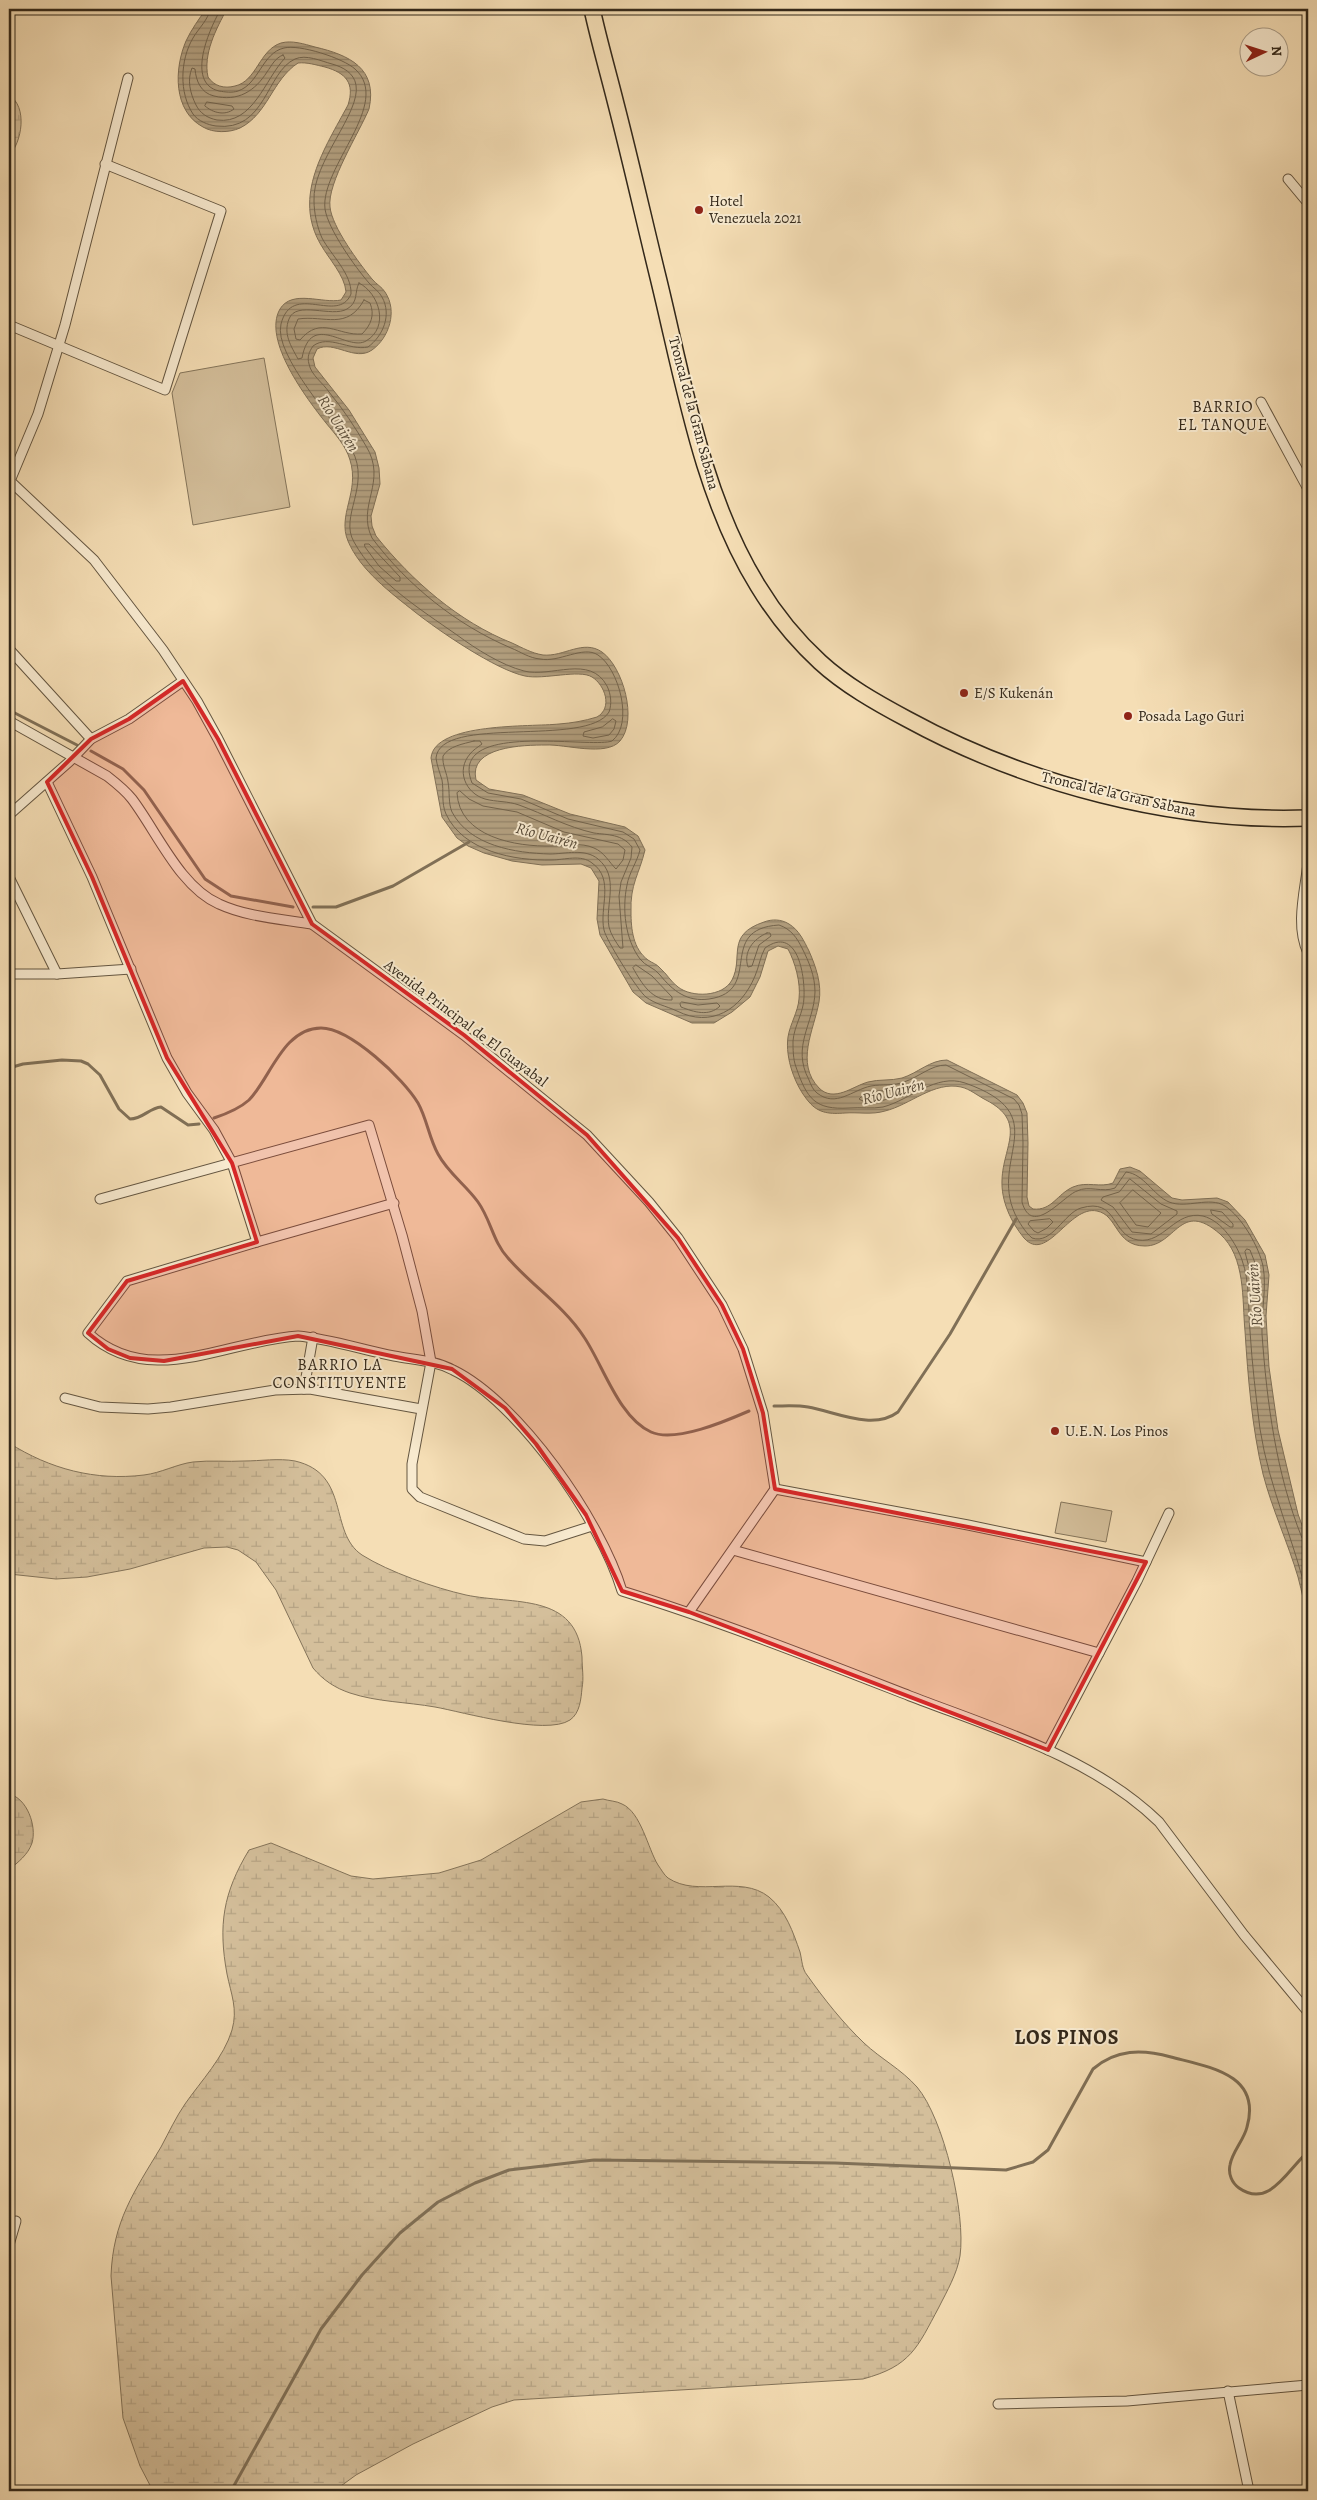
<svg xmlns="http://www.w3.org/2000/svg" width="1317" height="2500" font-family="Alegreya,serif">
  <defs>
    <pattern id="wetland-marsh" width="20" height="14" patternUnits="userSpaceOnUse" patternTransform="scale(1.25)"><rect width="20" height="14" fill="#d4bf9b"/><path d="M1 5h8M5 5V1M11 12h8M15 12V8" fill="none" stroke="#b6a485"/></pattern>
    <pattern id="water-rules" width="6" height="5" patternUnits="userSpaceOnUse" patternTransform="scale(1.25)"><rect width="6" height="5" fill="#b3a080"/><path d="M0 2.5h6" fill="none" stroke="#928268"/></pattern>
  </defs>
  <rect width="100%" height="100%" fill="#f5deb5"/>
  <filter id="stains"><feTurbulence type="fractalNoise" baseFrequency=".004" numOctaves="4"/><feColorMatrix values="0 0 0 0 .2 0 0 0 0 .09 0 0 0 0 .02 0 0 0 .5 -.17"/></filter>
  <radialGradient id="worn" r=".72"><stop offset=".6" stop-color="#630" stop-opacity="0"/><stop offset="1" stop-color="#630" stop-opacity=".3"/></radialGradient>
  <g fill="url(#wetland-marsh)" stroke="#84745a">
    <path d="M9 95C28 107 22 142 9 156Z"/>
    <path d="M9 1443C50 1469 95 1481 144 1475 161 1473 177 1464 193 1462 211 1460 227 1462 244 1461 260 1461 279 1458 295 1461 351 1474 328 1532 362 1555 389 1572 435 1588 466 1595 513 1605 577 1592 582 1657 582 1668 584 1678 582 1688 581 1699 580 1713 570 1720 546 1736 463 1712 435 1707 407 1702 377 1702 350 1693 335 1688 323 1680 313 1668L276 1590 256 1562 238 1550 227 1547 204 1548 130 1569 87 1577 56 1579 9 1574Z"/>
    <path d="M9 1794C27 1798 37 1826 32 1843 28 1855 18 1862 9 1870Z"/>
    <path d="M603 1799C609 1801 617 1801 622 1804 641 1812 648 1849 658 1865 661 1869 664 1875 668 1878 698 1898 740 1874 769 1897 786 1911 793 1932 800 1952 802 1960 802 1969 807 1975 824 1999 843 2023 864 2043 881 2059 901 2069 917 2087 944 2119 966 2214 960 2256 957 2274 947 2291 939 2307 917 2348 911 2366 863 2379L514 2400 492 2407 413 2444 356 2475 334 2491H153L140 2466 123 2418 111 2276C113 2221 134 2192 161 2147 169 2132 176 2117 185 2104 201 2081 224 2057 232 2030 238 2009 231 1994 227 1974 218 1925 223 1893 249 1850L271 1843 351 1876 373 1879 439 1873 481 1860 581 1802Z"/>
  </g>
  <g fill="#d4bf9b" stroke="#84745a">
    <polygon points="264,358 290,507 193,525 172,393 180,373"/>
    <polygon points="1061,1502 1112,1511 1106,1542 1055,1533"/>
  </g>
  <path fill="url(#water-rules)" stroke="#807057" d="M206 9H227C216 29 203 54 208 77 214 86 224 89 235 86 257 81 259 50 281 43 292 40 304 44 315 47 349 55 378 68 369 109 359 133 327 183 330 207 332 227 359 263 372 279 376 284 382 287 385 292 398 311 389 338 372 350 355 362 334 340 317 349L313 358 315 367 349 410 375 452 379 468 380 484 371 516 372 526 376 536C412 581 459 622 512 643 523 648 531 653 543 655 564 657 583 639 602 652 623 667 638 720 620 741 606 757 565 744 546 745 524 745 468 746 476 780L489 789 523 795 570 814 625 827 638 836 645 850C639 875 630 884 631 912 631 929 633 949 648 960 652 963 657 964 660 968 667 974 671 982 678 987 692 998 723 997 732 980 744 957 725 935 764 922 772 919 781 919 789 924 799 930 804 941 809 951 816 967 822 984 819 1002 814 1030 795 1063 819 1088 834 1103 853 1086 868 1082 879 1079 891 1081 902 1078 918 1073 930 1060 947 1060L1017 1095 1023 1103 1027 1113 1028 1143 1027 1197 1029 1206 1033 1209C1052 1211 1057 1194 1073 1187 1087 1181 1100 1188 1113 1183L1120 1169 1130 1167 1140 1171 1172 1198 1182 1200 1217 1198 1228 1202 1245 1220 1265 1255 1269 1275 1266 1316 1269 1367 1278 1430 1298 1514 1308 1542V1622C1305 1607 1302 1592 1298 1577 1288 1543 1272 1509 1263 1474 1252 1428 1248 1378 1245 1331 1242 1300 1246 1257 1220 1234 1180 1199 1176 1246 1145 1246 1115 1246 1118 1215 1097 1211 1069 1205 1047 1264 1024 1238 1011 1222 1001 1201 1002 1180 1003 1146 1028 1122 986 1100 978 1096 970 1089 961 1087 934 1081 910 1105 885 1111 872 1115 858 1112 845 1113 831 1114 819 1114 809 1102 795 1086 785 1058 788 1037 790 1024 798 1012 799 999 801 983 795 962 788 949L778 946 768 951 760 977 750 997 732 1012 714 1023H692L646 1003 633 992 600 935 597 919 599 881 591 868 581 864 542 865 512 861 484 853 468 846 457 838 442 817 431 758C434 722 531 727 559 724 572 723 584 721 597 717 613 708 605 685 592 677 579 669 544 680 525 676 496 670 439 631 415 612 391 593 360 570 348 541 337 515 360 492 350 460 346 446 335 434 326 423 307 399 262 340 280 309 292 289 323 304 341 300L346 292C345 276 329 259 321 245 292 196 325 148 348 105 355 83 346 73 325 67 316 65 307 62 298 63 272 80 268 114 240 128 229 133 213 133 203 127 173 111 174 69 186 41 191 30 199 19 206 9Z"/>
  <g fill="none" stroke-linecap="round" stroke-linejoin="round">
    <g stroke="#73644d" stroke-width="1">
      <path d="M210 9C209 19 198 29 193 38 180 60 179 93 193 114 198 121 208 125 216 126 266 132 266 72 295 59 306 54 321 61 332 64 343 67 354 73 356 85 361 113 312 162 314 201 314 212 317 227 322 238 331 255 352 274 351 294 338 325 292 281 281 324 273 355 337 423 352 450 371 486 339 516 354 542 376 582 420 609 457 635 476 649 501 665 524 671 551 678 590 654 607 686 611 694 612 704 609 712 587 748 440 714 436 758 437 766 440 773 442 780 444 791 441 803 446 814 463 851 514 861 552 860 564 860 581 854 592 863 615 879 599 908 604 930 606 940 638 991 646 997 655 1004 666 1006 677 1011 711 1028 741 1010 755 976 759 967 760 957 765 948 797 925 805 974 804 997 804 1012 794 1026 793 1041 793 1049 793 1059 796 1067 807 1099 815 1110 849 1108 861 1107 872 1109 883 1107 910 1100 936 1073 965 1083 1056 1115 989 1157 1015 1214 1019 1222 1025 1232 1032 1238 1052 1245 1064 1213 1081 1208 1118 1197 1111 1236 1138 1240 1164 1244 1175 1210 1203 1216 1222 1221 1236 1243 1242 1260 1250 1282 1248 1308 1250 1331 1252 1364 1256 1397 1260 1429 1269 1488 1295 1542 1308 1600"/>
      <path d="M221 9C210 27 185 83 219 91 225 92 232 93 238 91 259 84 262 53 284 48 299 44 343 58 355 69 393 103 320 167 325 209 328 229 355 267 369 283 373 288 379 291 382 297 392 315 383 336 368 347 349 351 329 334 313 346 309 352 307 357 309 364 311 375 323 383 329 392 343 409 355 427 366 446 388 482 356 505 372 538 408 586 457 625 511 648 521 652 529 658 540 659 559 663 583 645 598 655 619 669 634 724 612 741 590 749 447 720 472 783L488 793 521 799 568 819 623 832 634 839 640 850C637 862 629 873 627 885 622 909 625 939 640 959 645 966 655 968 660 975 673 991 687 1002 709 999 765 991 715 929 779 925 791 929 797 938 802 948 809 962 815 976 815 992 814 1024 791 1046 809 1080 811 1085 813 1090 817 1093 836 1108 852 1090 871 1086 882 1084 894 1086 904 1082 919 1077 931 1065 946 1065L1014 1099 1019 1105 1022 1114 1023 1143 1022 1202C1032 1238 1063 1196 1077 1191 1089 1185 1102 1193 1115 1188L1126 1172C1144 1174 1153 1195 1169 1202 1187 1209 1209 1196 1225 1206 1242 1217 1259 1247 1263 1266 1267 1288 1261 1312 1262 1334 1267 1403 1276 1473 1302 1538L1308 1541"/>
      <path d="M283 55 285 58C265 79 253 125 217 120 207 118 200 113 196 105 190 93 187 80 192 68L195 69C196 81 201 93 214 96 238 102 255 91 267 72 272 65 275 58 283 55Z"/>
      <path d="M207 102 232 106 234 109C225 116 213 113 205 106Z"/>
      <path d="M359 283C379 293 390 327 366 341 347 352 311 310 302 358L298 359C291 346 283 334 289 319 296 300 332 318 347 309 359 302 354 292 359 283Z"/>
      <path d="M364 300 370 303C375 315 371 325 362 334 338 336 321 315 300 340L296 339 294 329 298 319C325 315 347 331 364 300Z"/>
      <polygon points="365,544 369,544 400,577 400,581 396,581 379,566 365,547"/>
      <polygon points="613,719 616,721 614,729 609,735 593,738 583,736 584,732 602,727"/>
      <path d="M474 741H480L482 744C478 747 473 750 470 754 456 770 465 793 485 799 496 802 508 801 519 805 544 814 567 827 594 833 608 835 622 834 632 847L631 858 621 882 619 896 623 948H620C616 942 611 935 609 927 605 904 620 877 598 859 585 848 565 854 550 854 515 853 470 846 452 812 448 803 450 792 448 782 447 773 442 765 443 756 449 746 463 744 474 741Z"/>
      <path d="M460 791 469 799 483 806 517 812 564 832 618 844 625 850 623 860 616 869C609 862 604 852 594 848 581 842 566 846 552 846 516 847 459 837 457 793Z"/>
      <path d="M767 933H770L771 936 759 945 752 966 748 967C743 952 753 939 767 933Z"/>
      <path d="M636 965 652 976 672 997V1000C652 1001 642 984 633 968Z"/>
      <path d="M682 1002 698 1005 717 1003 720 1006C709 1017 694 1012 681 1007L680 1004Z"/>
      <path d="M895 1090 897 1092V1095C886 1100 870 1106 859 1099L861 1097 872 1092Z"/>
      <polygon points="1130,1179 1161,1204 1177,1211 1177,1214 1151,1234 1132,1232 1113,1207 1101,1200 1103,1197 1119,1192"/>
      <polygon points="1133,1190 1161,1213 1148,1227 1136,1225 1120,1203"/>
      <polygon points="1211,1210 1222,1212 1233,1224 1233,1227 1230,1227 1212,1214"/>
      <polygon points="1050,1219 1053,1222 1047,1228 1038,1233 1034,1231 1028,1224 1030,1221"/>
      <polygon points="1247,1249 1250,1250 1257,1268 1256,1281 1252,1279 1245,1252"/>
    </g>
    <g stroke="#807057" stroke-width="3">
      <polyline points="9,710 77,745"/>
      <polyline points="91,751 123,769 144,790 205,879 231,896 293,907"/>
      <polyline points="313,907 336,907 393,886 469,842"/>
      <path d="M9 1068 23 1064 62 1060 81 1061 88 1064 100 1075 119 1109 130 1119C143 1119 149 1108 161 1107L188 1125 199 1124"/>
      <path d="M214 1118C226 1114 239 1109 249 1100 270 1079 283 1028 321 1028 350 1028 404 1079 418 1103 427 1119 429 1138 438 1154 448 1173 466 1185 478 1202 491 1220 493 1242 508 1258 531 1285 564 1306 584 1337 603 1365 619 1418 651 1432 675 1443 726 1421 749 1411"/>
      <path d="M774 1406C785 1406 797 1405 808 1407 836 1412 873 1431 898 1412L950 1334 1016 1219"/>
      <path d="M231 2491 321 2329 362 2275 400 2233 438 2202 475 2183 509 2170 594 2160 835 2163 1006 2170 1033 2162 1048 2150 1093 2069C1116 2049 1142 2049 1171 2057 1209 2067 1262 2074 1247 2127 1244 2140 1232 2152 1230 2165 1228 2174 1232 2183 1239 2188 1270 2210 1289 2167 1308 2152"/>
    </g>
    <g stroke="#645641" stroke-width="11">
      <g id="minor">
        <polyline points="1288,179 1308,203"/>
        <polyline points="9,325 165,390 221,211 105,164"/>
        <polyline points="1261,402 1308,489"/>
        <polyline points="9,480 94,560 163,650 197,701 218,739 312,924 464,1035 587,1135 649,1202 678,1238 722,1305 743,1349 763,1413 775,1489 689,1612"/>
        <polyline points="10,481 38,414 65,325 128,78"/>
        <polyline points="9,649 91,739"/>
        <path d="M9 721 107 776C116 783 125 790 132 799 157 832 180 887 219 904 247 917 281 919 312 924"/>
        <polyline points="47,782 92,877 167,1058 187,1093 214,1130 232,1163 257,1242"/>
        <polyline points="9,815 69,762 91,739 129,719 183,681"/>
        <path d="M1308 863C1305 891 1295 926 1308 953"/>
        <polyline points="9,877 57,974"/>
        <polyline points="9,974 57,974 131,969"/>
        <polyline points="100,1199 369,1125 402,1235 422,1311 431,1362 412,1464 412,1489 420,1497 524,1539 545,1541 592,1526"/>
        <path d="M394 1203 257 1242 127 1281 88 1333C150 1390 227 1340 298 1336 331 1339 362 1350 394 1356 414 1360 434 1360 453 1370 519 1402 601 1521 622 1591 719 1621 815 1659 910 1696 996 1729 1092 1757 1159 1822L1244 1935 1308 2012"/>
        <polyline points="304,1389 313,1337"/>
        <polyline points="65,1398 100,1407 148,1409 171,1407 275,1390 310,1389 421,1409"/>
        <polyline points="775,1489 968,1525 1146,1562"/>
        <polyline points="733,1550 1099,1653"/>
        <polyline points="1048,1750 1137,1581 1169,1513"/>
        <polyline points="9,2245 16,2221"/>
        <polyline points="1228,2391 1249,2491"/>
        <polyline points="998,2404 1127,2401 1308,2385"/>
      </g>
    </g>
    <g stroke="#33281a" stroke-width="18">
      <path id="trunk" d="M592 9C599 41 608 72 616 104 631 162 644 220 658 277 683 379 702 496 758 586 775 614 796 640 820 662 845 685 877 703 907 719 1026 784 1173 823 1308 818"/>
    </g>
    <use href="#minor" stroke="#f8eacf" stroke-width="9"/>
    <use href="#trunk" stroke="#f5deb5" stroke-width="15"/>
  </g>
  <path fill="#d62828" fill-opacity="0.2" stroke="#d62828" stroke-width="4" stroke-linejoin="round" d="M183 681 218 739 312 924 464 1035 587 1135 678 1238 722 1305 743 1349 763 1413 775 1489 1146 1562 1048 1750 689 1612 622 1591 586 1515 536 1444 505 1408 452 1369 298 1336 164 1361 130 1358 108 1349 88 1333 127 1281 257 1242 232 1163 167 1058 92 877 47 782 91 739 129 719Z"/>
  <g fill="#8f2418" stroke="#f8eacf" stroke-width="2">
    <circle cx="699" cy="210" r="5"/>
    <circle cx="964" cy="693" r="5"/>
    <circle cx="1128" cy="716" r="5"/>
    <circle cx="1055" cy="1431" r="5"/>
  </g>
  <g text-anchor="middle" stroke-width="4" stroke-linejoin="round" paint-order="stroke">
    <g font-size="15" fill="#33281a" stroke="#f8eacf" text-anchor="start">
      <text x="709" y="206">Hotel<tspan x="709" dy="17">Venezuela 2021</tspan></text>
      <text x="974" y="698">E/S Kukenán</text>
      <text x="1138" y="721">Posada Lago Guri</text>
      <text x="1065" y="1436">U.E.N. Los Pinos</text>
    </g>
    <g font-size="15" fill="#33281a" stroke="#f8eacf">
      <text transform="translate(694 413) rotate(75)" y="5">Troncal de la Gran Sabana</text>
      <text transform="translate(1119 794) rotate(13)" y="5">Troncal de la Gran Sabana</text>
      <text transform="translate(466 1023) rotate(37)" y="5">Avenida Principal de El Guayabal</text>
    </g>
    <g font-size="16" letter-spacing="1" fill="#33281a" stroke="#f8eacf">
      <text x="1223" y="412">BARRIO<tspan x="1223" dy="18">EL TANQUE</tspan></text>
      <text x="340" y="1370">BARRIO LA<tspan x="340" dy="18">CONSTITUYENTE</tspan></text>
    </g>
    <g font-size="16" font-style="italic" fill="#594c39" stroke="#f8eacf">
      <text transform="translate(339 423) rotate(58)" y="6">Río Uairén</text>
      <text transform="translate(547 835) rotate(15)" y="6">Río Uairén</text>
      <text transform="translate(893 1091) rotate(-14)" y="6">Río Uairén</text>
      <text transform="translate(1254 1295) rotate(-94)" y="6">Río Uairén</text>
    </g>
    <g font-size="20" font-weight="bold" letter-spacing="1" fill="#33281a" stroke="#f8eacf">
      <text x="1067" y="2044">LOS PINOS</text>
    </g>
  </g>
  <rect width="1317" height="2500" fill="none" stroke="#f5deb5" stroke-width="30"/>
  <rect x="10" y="10" width="1297" height="2480" fill="none" stroke="#33281a" stroke-width="2.5"/>
  <rect x="15" y="15" width="1287" height="2470" fill="none" stroke="#33281a"/>
  <g transform="translate(1264 52) rotate(86)"><circle r="24" fill="#f8eacf" stroke="#a99c87"/>
  <path d="M0-4L9 19L0 12L-9 19Z" fill="#8f2418"/>
  <text y="-8" font-size="14" font-weight="bold" text-anchor="middle" fill="#33281a">N</text>
  </g>
  <rect width="100%" height="100%" filter="url(#stains)"/>
  <rect width="100%" height="100%" fill="url(#worn)"/>
</svg>
